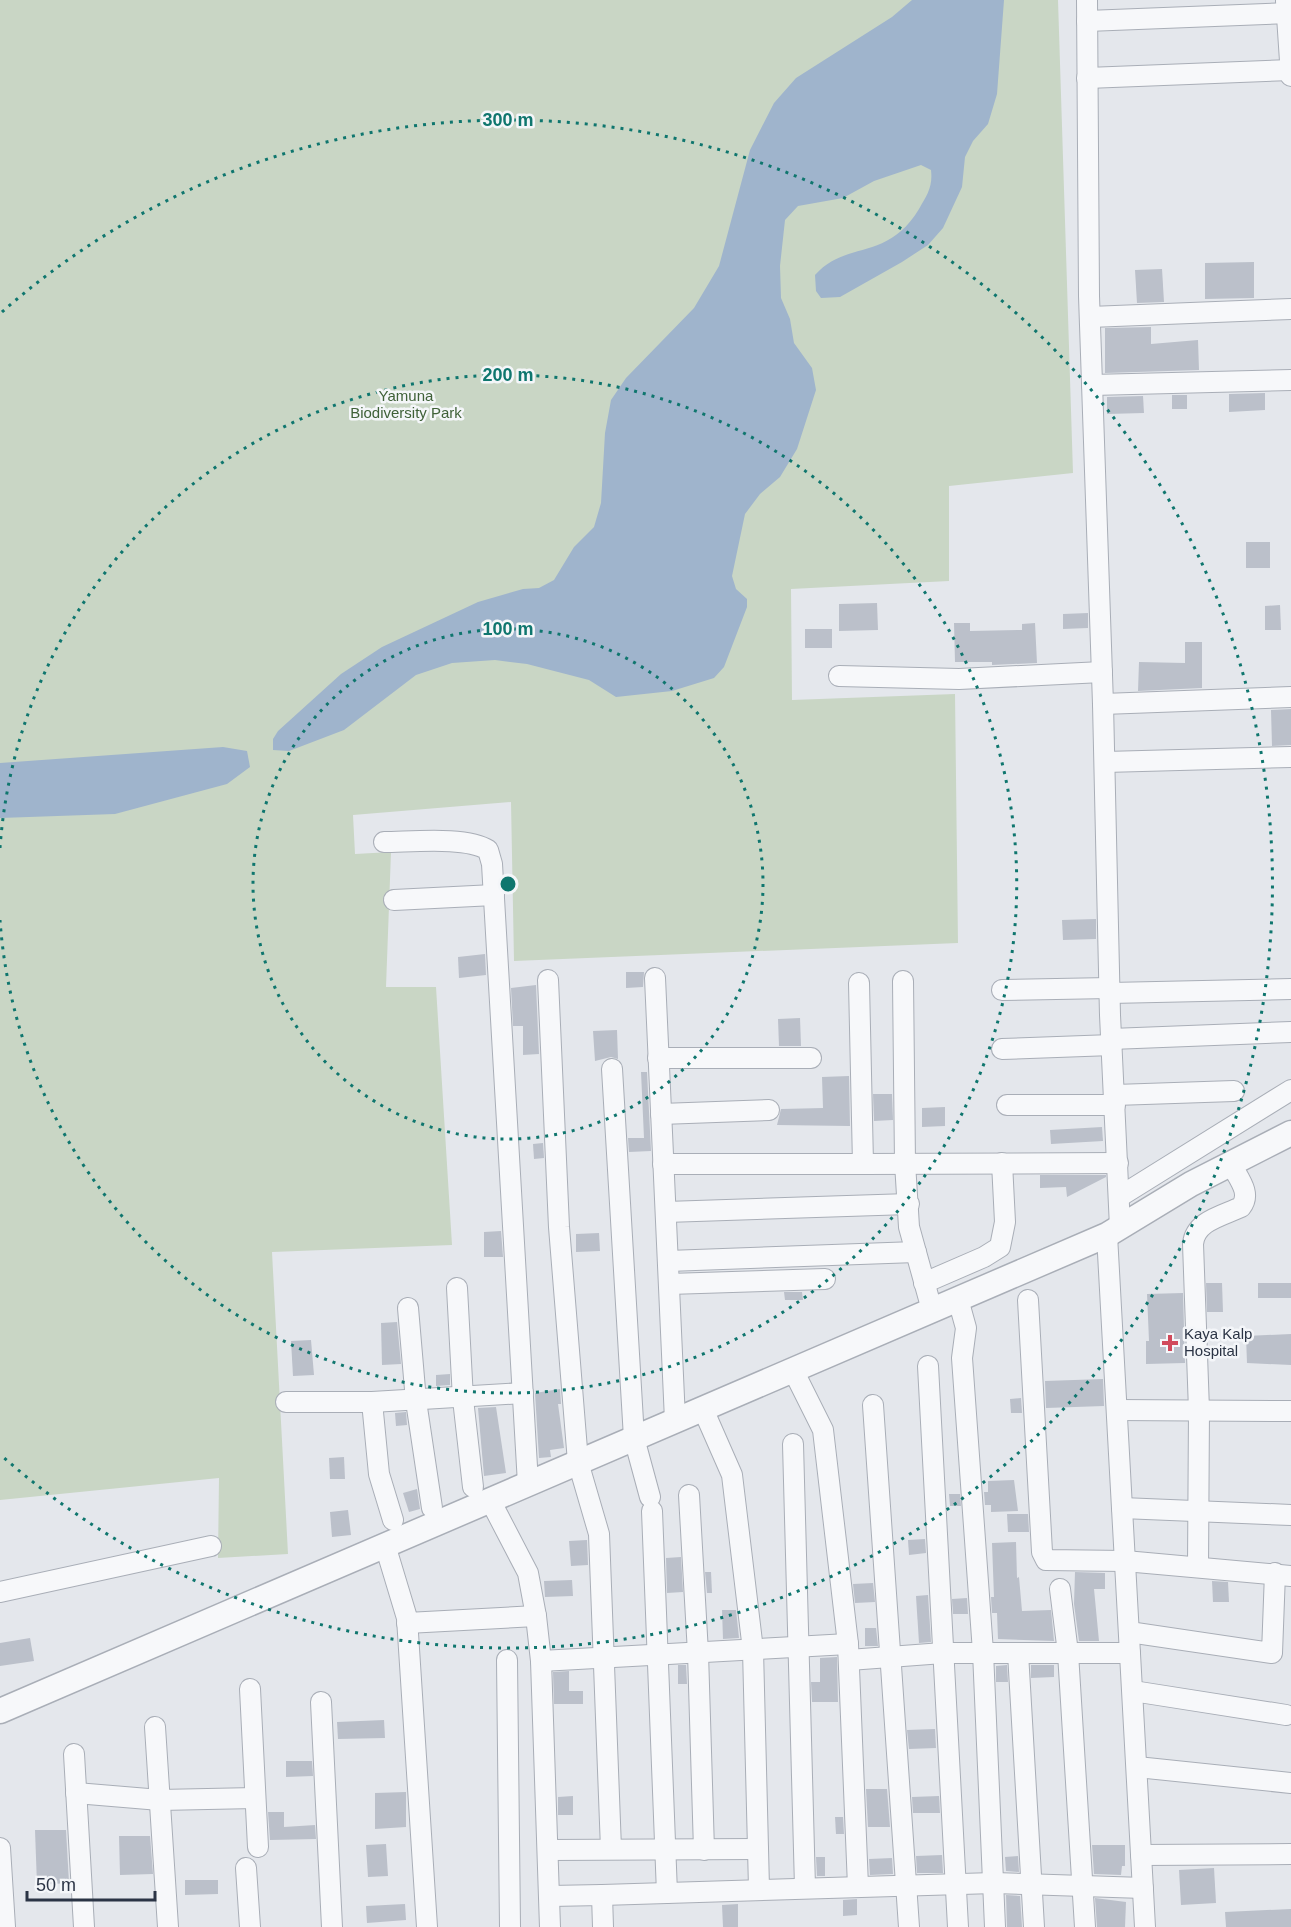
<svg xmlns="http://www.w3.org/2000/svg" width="1291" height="1927" font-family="Arial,sans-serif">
  <rect width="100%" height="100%" fill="#e4e7ec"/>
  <polygon fill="#c9d6c5" points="0,0 1058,0 1073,473 949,486 949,581 791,589 792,700 955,694 958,943 514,961 511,802 353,815 355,854 391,852 386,987 436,987 452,1245 272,1252 288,1554 218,1558 219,1478 0,1500"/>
  <g fill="#9fb4cc">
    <path d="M912 0H1004L997 94 988 124 973 141 965 157 962 187 943 228 928 245 902 262 840 297 821 298 816 291 815 275C846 240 887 262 919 209 927 195 933 187 931 170L921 165 874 181 843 198 798 206 785 220 780 266 781 298 790 319 794 343 812 368 816 390 797 449 780 477 760 494 745 514 732 576 736 589 747 599V607L724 667 714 678 672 691 616 697 589 680 527 664 495 660 452 663 416 675 344 730 289 751 273 750V739L278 731 341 674 382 647 478 602 523 589 539 588 554 580 574 547 594 527 601 503 605 433 611 400 626 378 694 308 719 266 750 150 774 103 796 78 892 17Z"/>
    <polygon points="223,747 247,751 250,767 227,784 115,814 0,818 0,763"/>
  </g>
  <g fill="#bbc0ca">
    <polygon points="1254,262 1254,298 1205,299 1205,263"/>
    <polygon points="1162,269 1164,302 1137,303 1135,270"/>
    <polygon points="1151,327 1151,344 1198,340 1199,370 1105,373 1105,328"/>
    <polygon points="1265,393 1265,410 1229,412 1229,394"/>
    <rect x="1172" y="395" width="15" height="14"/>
    <polygon points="1143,396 1144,413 1107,414 1107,397"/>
    <rect x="1246" y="542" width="24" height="26"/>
    <polygon points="877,603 878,630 839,631 839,604"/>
    <polygon points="1280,605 1281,630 1265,630 1265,606"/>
    <polygon points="1088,613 1088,628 1063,629 1063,614"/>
    <polygon points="954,623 970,623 970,631 1022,630 1022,624 1035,623 1037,663 992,665 992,662 955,662"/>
    <rect x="805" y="629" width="27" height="19"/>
    <polygon points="1185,642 1202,642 1202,688 1138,691 1139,662 1185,663"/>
    <polygon points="1291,709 1291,745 1272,746 1271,710"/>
    <polygon points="1096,919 1096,939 1063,940 1062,920"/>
    <polygon points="485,954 486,975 459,978 458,957"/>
    <polygon points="626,972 644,972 643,987 626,988"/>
    <polygon points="536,985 539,1054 523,1055 523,1026 513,1026 511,988"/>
    <polygon points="800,1018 801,1046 779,1046 778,1019"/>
    <polygon points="617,1030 618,1059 611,1057 595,1061 593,1031"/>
    <polygon points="641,1072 647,1072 651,1151 629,1152 628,1138 644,1138"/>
    <polygon points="849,1076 850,1126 777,1125 781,1109 823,1108 822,1077"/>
    <polygon points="873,1094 892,1094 893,1120 874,1121"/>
    <polygon points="945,1107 945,1126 922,1127 922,1108"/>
    <polygon points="1102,1127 1103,1141 1051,1144 1050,1130"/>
    <polygon points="543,1143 544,1158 534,1159 533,1144"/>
    <polygon points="1040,1175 1106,1175 1106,1177 1067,1197 1066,1187 1040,1188"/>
    <polygon points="501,1231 503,1257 484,1257 484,1232"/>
    <polygon points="599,1233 600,1251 576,1252 576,1234"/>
    <polygon points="1206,1283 1222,1283 1223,1312 1207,1312"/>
    <rect x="1258" y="1283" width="33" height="15"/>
    <polygon points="784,1292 802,1292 803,1300 785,1300"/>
    <polygon points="1183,1293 1185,1363 1146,1364 1146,1341 1149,1341 1147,1294"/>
    <polygon points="397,1322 401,1364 382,1365 381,1323"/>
    <polygon points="1291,1334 1291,1365 1247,1363 1246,1336"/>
    <polygon points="311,1340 314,1375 293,1376 291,1341"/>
    <polygon points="450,1374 450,1385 436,1386 436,1375"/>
    <polygon points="1103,1379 1104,1406 1046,1408 1045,1381"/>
    <polygon points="560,1389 561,1404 558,1404 564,1448 550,1450 551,1457 539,1458 535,1393"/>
    <polygon points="1021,1398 1022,1413 1011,1413 1010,1399"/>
    <polygon points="496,1407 506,1473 484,1476 478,1408"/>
    <polygon points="406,1412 407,1425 396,1426 395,1413"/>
    <polygon points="344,1457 345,1479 330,1479 329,1458"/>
    <polygon points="1014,1480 1018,1511 991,1512 991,1505 985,1505 984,1492 988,1492 988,1481"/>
    <polygon points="417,1489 420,1509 409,1512 403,1493"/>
    <polygon points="949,1494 960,1494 961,1506 950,1506"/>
    <polygon points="348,1510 351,1535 332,1537 330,1512"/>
    <polygon points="1007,1514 1028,1514 1029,1532 1008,1532"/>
    <polygon points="925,1539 926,1553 909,1555 908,1540"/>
    <polygon points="587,1540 588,1565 571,1566 569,1541"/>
    <polygon points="1016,1542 1017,1578 1019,1577 1022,1611 1051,1610 1054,1641 998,1639 997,1613 992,1613 991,1597 994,1597 992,1543"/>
    <polygon points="681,1557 683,1592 667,1593 666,1558"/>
    <polygon points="705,1572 711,1572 712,1593 707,1593"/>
    <polygon points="1075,1572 1105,1573 1105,1589 1094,1589 1099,1641 1079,1641 1074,1604"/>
    <polygon points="572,1580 573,1596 545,1597 544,1581"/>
    <polygon points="1212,1581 1228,1582 1229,1602 1213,1602"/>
    <polygon points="873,1583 875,1602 855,1603 853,1584"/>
    <polygon points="928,1595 931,1642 919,1643 916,1596"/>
    <polygon points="967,1598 968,1614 953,1614 952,1599"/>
    <polygon points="722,1610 736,1610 739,1638 723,1639"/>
    <polygon points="865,1628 876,1628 878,1646 865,1646"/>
    <polygon points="30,1638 34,1661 0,1666 0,1643"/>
    <polygon points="837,1657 838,1702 812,1702 811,1682 820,1682 820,1658"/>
    <polygon points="678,1665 686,1665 687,1684 678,1684"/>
    <polygon points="1007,1665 1008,1682 996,1682 996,1666"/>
    <polygon points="1031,1665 1054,1665 1054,1677 1031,1678"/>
    <polygon points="569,1671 569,1691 583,1691 583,1704 554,1704 553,1672"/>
    <polygon points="384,1720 385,1738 338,1739 337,1722"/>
    <polygon points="935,1729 936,1748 909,1749 907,1730"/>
    <polygon points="286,1761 312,1761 313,1776 286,1777"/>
    <polygon points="866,1789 887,1789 890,1827 868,1827"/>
    <polygon points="406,1792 406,1827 375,1829 375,1793"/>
    <polygon points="573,1796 573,1815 558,1815 558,1797"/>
    <polygon points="939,1796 940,1813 913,1813 912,1797"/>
    <polygon points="268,1812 284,1812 284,1827 315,1825 316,1839 270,1840"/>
    <polygon points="835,1817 843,1817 844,1834 836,1834"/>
    <polygon points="35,1830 66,1830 69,1883 37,1885"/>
    <polygon points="119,1836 150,1836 153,1874 120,1875"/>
    <polygon points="386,1844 388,1876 368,1877 366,1845"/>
    <polygon points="1092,1845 1125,1845 1125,1866 1122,1866 1121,1875 1094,1874"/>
    <polygon points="942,1855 943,1873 917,1873 916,1856"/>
    <polygon points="1018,1856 1019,1872 1006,1871 1005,1857"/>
    <polygon points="816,1857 825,1857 825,1876 817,1876"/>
    <polygon points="892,1858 893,1874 870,1875 869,1859"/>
    <polygon points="1214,1868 1216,1903 1181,1905 1179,1870"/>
    <polygon points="185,1880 218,1880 218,1894 185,1895"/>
    <polygon points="1006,1895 1020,1896 1022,1927 1007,1927"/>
    <polygon points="1095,1898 1126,1902 1125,1927 1097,1927"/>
    <polygon points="857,1899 857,1915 843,1916 843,1900"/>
    <polygon points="405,1904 406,1920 367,1923 366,1906"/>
    <polygon points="738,1904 738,1927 723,1927 722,1905"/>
    <polygon points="1291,1909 1291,1927 1226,1927 1225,1912"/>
  </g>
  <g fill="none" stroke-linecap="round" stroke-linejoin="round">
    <g stroke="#a9aeb7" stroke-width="22">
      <g id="minor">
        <polyline points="1087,0 1089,296 1103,704 1110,1015 1120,1227"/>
        <polyline points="1286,1 1291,76"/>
        <polyline points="1087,21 1291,13"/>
        <polyline points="1087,78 1291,70"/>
        <polyline points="1090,317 1291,309"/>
        <polyline points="1092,385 1291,380"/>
        <polyline points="839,676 959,679 1102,672"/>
        <polyline points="1103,704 1291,697"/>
        <polyline points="1105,762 1291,757"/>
        <path d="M384 842C410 842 467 836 488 850L492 864 528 1484"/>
        <polyline points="394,900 494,895"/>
        <polyline points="655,978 675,1420"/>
        <polyline points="548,980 559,1227 578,1462 599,1534 611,1849"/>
        <polyline points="903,981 905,1163 909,1227 932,1310"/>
        <polyline points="859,983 863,1164 1118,1163"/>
        <polyline points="1002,990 1110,988"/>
        <polyline points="1110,993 1291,989"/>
        <polyline points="1111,1039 1291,1032"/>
        <polyline points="1002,1049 1112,1045"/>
        <polyline points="658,1058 811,1058"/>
        <polyline points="612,1069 634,1438 650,1497"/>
        <polyline points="1115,1095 1234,1091"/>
        <polyline points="1007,1105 1115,1105"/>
        <polyline points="661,1114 769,1110"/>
        <polyline points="663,1164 863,1164"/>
        <polyline points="1119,1197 1291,1090"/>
        <polyline points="666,1212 909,1204"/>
        <polyline points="1107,1235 1145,1927"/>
        <polyline points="668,1261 916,1252"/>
        <polyline points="924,1283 984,1257 1000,1247 1005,1222 1002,1163"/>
        <polyline points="669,1284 825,1279"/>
        <polyline points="457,1288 463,1399 473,1487"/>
        <polyline points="958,1299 966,1328 962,1358 983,1652 995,1927"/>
        <polyline points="1028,1300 1042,1552 1046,1560 1125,1561 1291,1576"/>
        <polyline points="408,1308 416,1401 432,1508"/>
        <polyline points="928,1366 958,1927"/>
        <polyline points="793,1370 823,1430 848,1644 858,1886"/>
        <polyline points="286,1402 372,1402 523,1393"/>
        <polyline points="372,1402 379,1474 393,1520"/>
        <polyline points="873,1405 909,1927"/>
        <polyline points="703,1409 732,1475 753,1650 759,1888"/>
        <polyline points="1117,1410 1291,1411"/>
        <polyline points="793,1444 805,1887"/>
        <polyline points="689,1495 698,1653 704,1850"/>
        <polyline points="490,1500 528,1573 536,1616 541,1661 550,1927"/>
        <polyline points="1122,1508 1291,1515"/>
        <polyline points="652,1511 667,1893"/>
        <polyline points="385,1545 407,1618 427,1927"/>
        <path d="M1198 1567 1199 1410 1193 1244C1195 1221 1222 1216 1241 1207 1252 1193 1238 1178 1231 1164"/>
        <polyline points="1060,1589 1068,1653 1085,1927"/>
        <polyline points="0,1592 211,1546"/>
        <polyline points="407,1623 536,1616"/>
        <polyline points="1129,1632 1272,1653 1275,1573"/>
        <polyline points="1018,1653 1034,1927"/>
        <polyline points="507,1660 510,1927"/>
        <polyline points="849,1660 943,1653 1130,1653"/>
        <polyline points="541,1661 848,1644"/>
        <polyline points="250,1689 258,1847"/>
        <polyline points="1133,1691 1286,1715"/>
        <polyline points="321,1702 332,1927"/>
        <polyline points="155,1727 168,1927"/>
        <polyline points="74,1754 84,1927"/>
        <polyline points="1137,1767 1291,1783"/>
        <polyline points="76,1793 160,1800 255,1798"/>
        <polyline points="0,1848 5,1927"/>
        <polyline points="549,1850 758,1849"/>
        <polyline points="1141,1855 1291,1854"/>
        <polyline points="246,1868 250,1927"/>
        <polyline points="602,1895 994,1883 1143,1888"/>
        <polyline points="550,1896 602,1895 603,1927"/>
      </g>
    </g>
    <g stroke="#a9aeb7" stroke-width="27">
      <polyline id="tertiary" points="0,1711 1107,1235 1191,1184 1291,1133"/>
    </g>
    <use href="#minor" stroke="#f7f8fa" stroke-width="20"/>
    <use href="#tertiary" stroke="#f7f8fa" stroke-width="24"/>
  </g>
  <g fill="none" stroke="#0f766e" stroke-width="3" stroke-dasharray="3 6">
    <circle cx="508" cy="884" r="255"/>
    <path d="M0 848A509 509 0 1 1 0 920"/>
    <path d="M2 312A764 764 0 1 1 2 1456"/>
  </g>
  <path fill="#d1495b" stroke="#f4f6f9" stroke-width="2" d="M1167 1334h6v6h6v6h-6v6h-6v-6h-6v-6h6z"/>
  <g text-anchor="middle" stroke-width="5" stroke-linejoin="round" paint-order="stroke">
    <g font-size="15" fill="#3f6138" stroke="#f4f6f9">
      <text x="406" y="401">Yamuna<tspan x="406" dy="17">Biodiversity Park</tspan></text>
    </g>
    <g font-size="15" fill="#2b3445" stroke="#f4f6f9" text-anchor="start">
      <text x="1184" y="1339">Kaya Kalp<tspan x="1184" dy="17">Hospital</tspan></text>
    </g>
  </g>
  <circle cx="508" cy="884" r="9" fill="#0f766e" stroke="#f4f6f9" stroke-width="3"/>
  <g font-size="18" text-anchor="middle" font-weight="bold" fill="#0f766e" stroke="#f4f6f9" stroke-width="5" stroke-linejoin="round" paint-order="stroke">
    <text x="508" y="126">300 m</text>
    <text x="508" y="381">200 m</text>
    <text x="508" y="635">100 m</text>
  </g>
  <path d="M27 1891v9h128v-9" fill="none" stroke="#2b3445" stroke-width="3"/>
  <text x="36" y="1891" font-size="18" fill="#2b3445" stroke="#f4f6f9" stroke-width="4.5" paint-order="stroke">50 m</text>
</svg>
